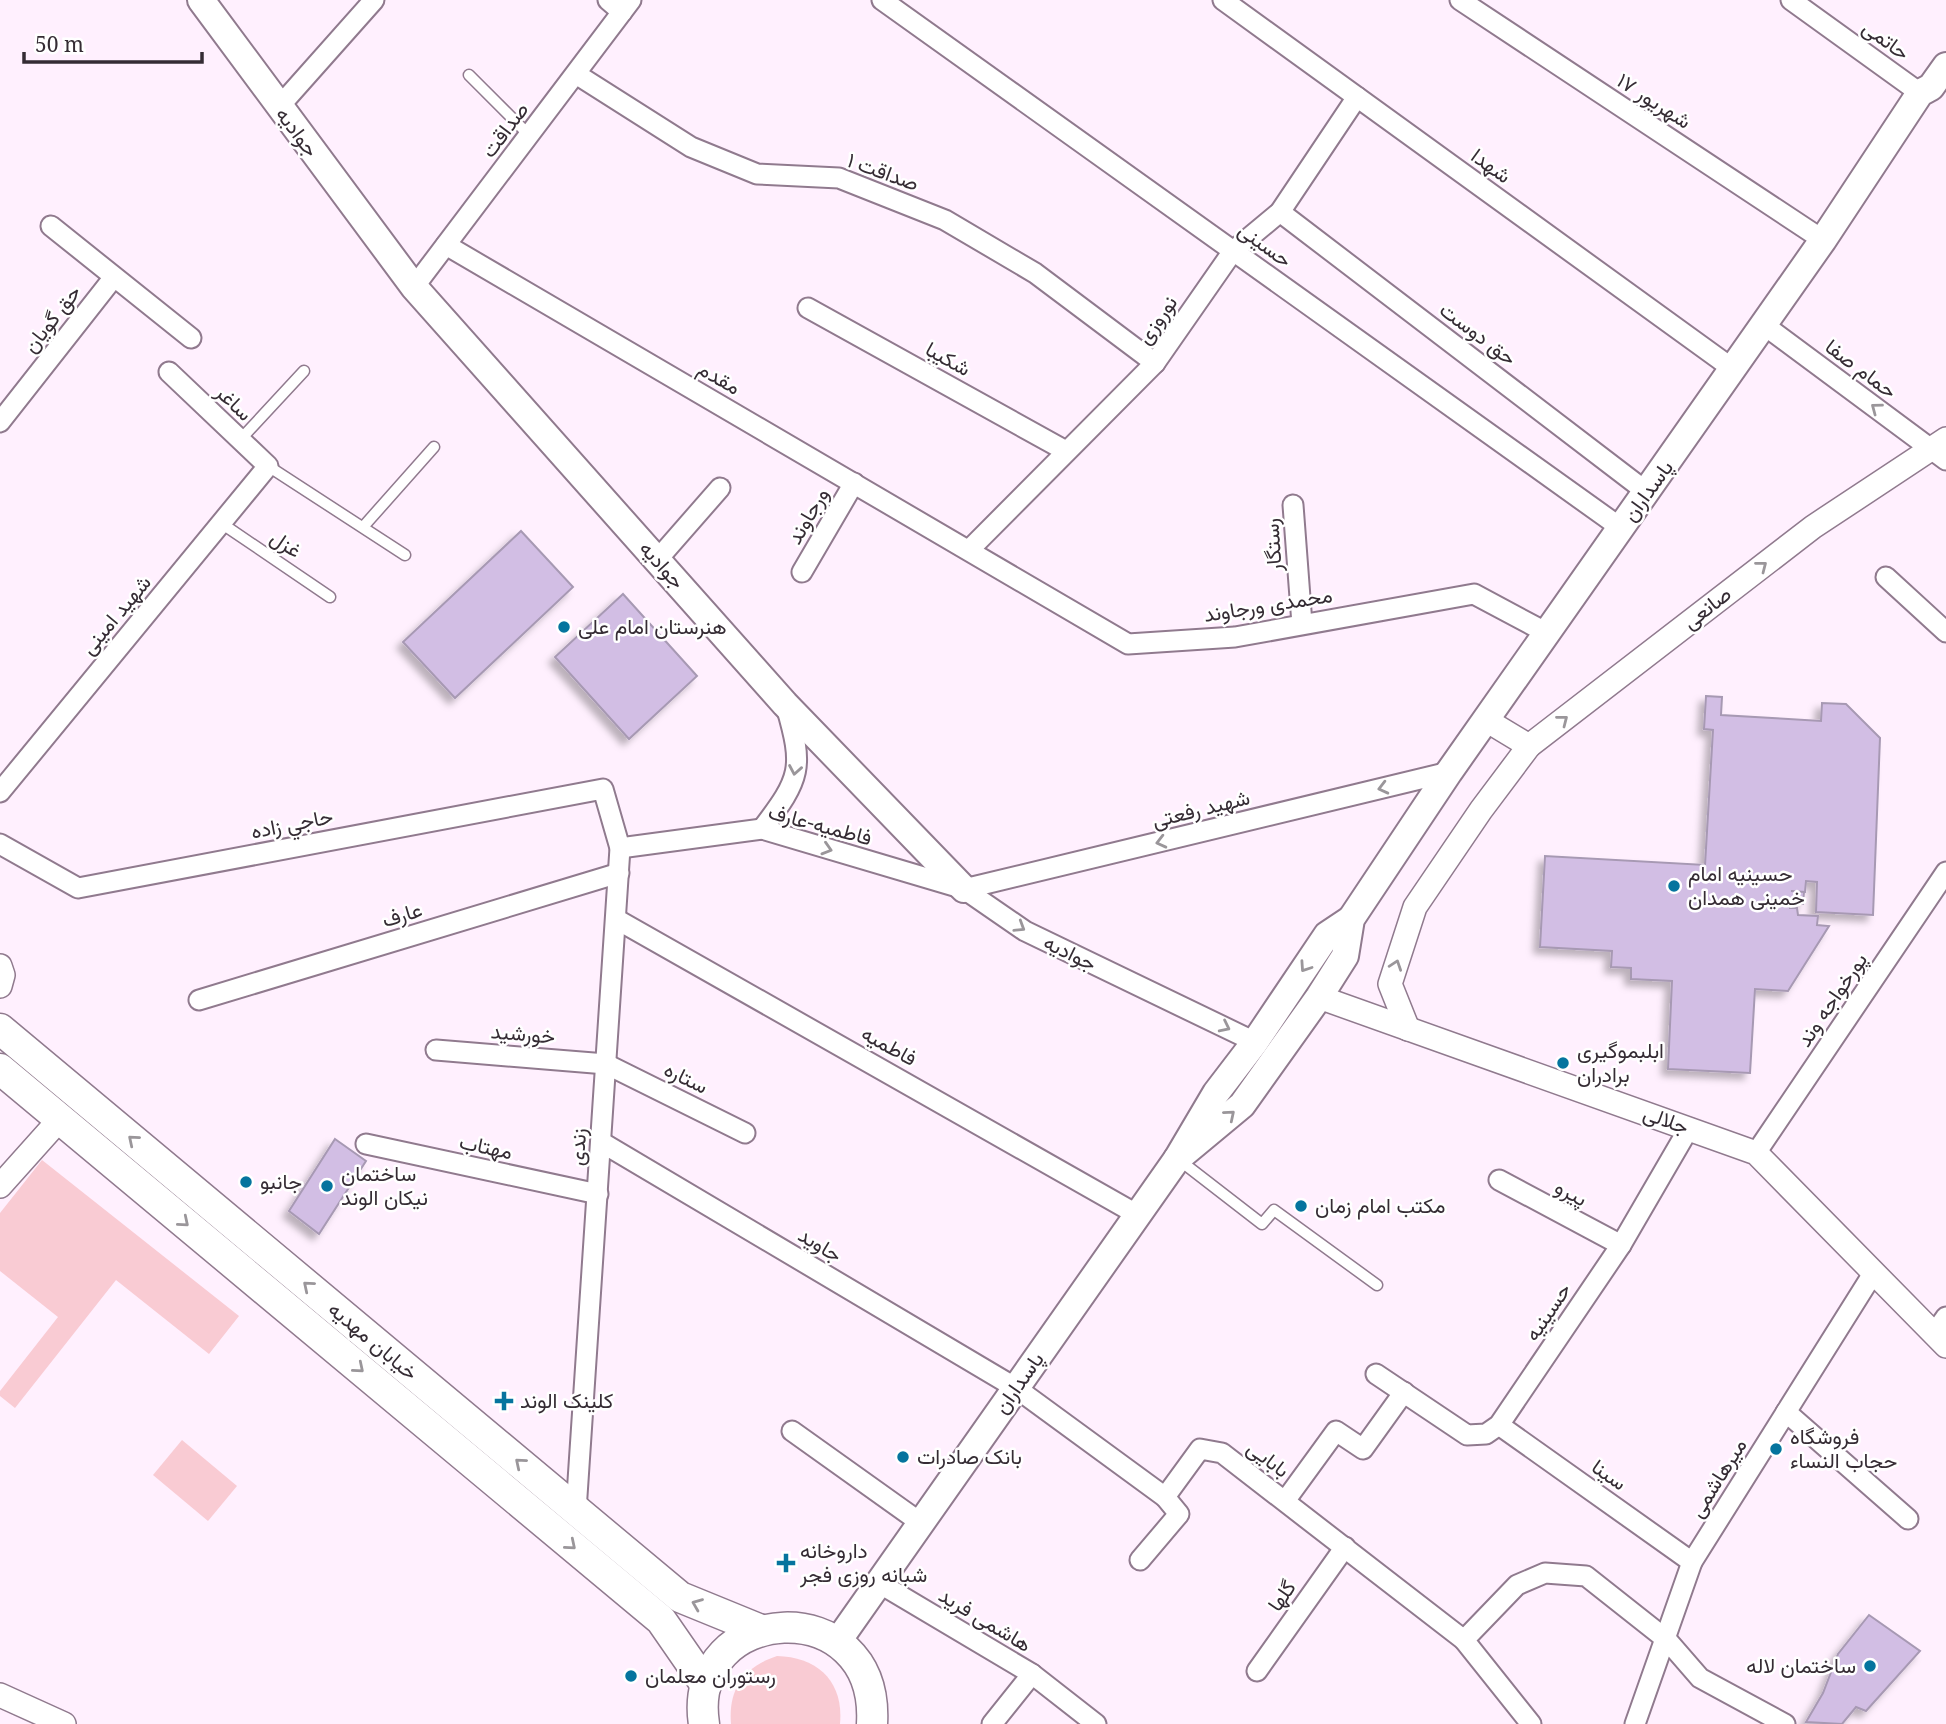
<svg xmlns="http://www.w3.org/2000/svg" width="1946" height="1724" font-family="'Noto Serif',Vazirmatn,serif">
  <defs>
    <filter id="shadow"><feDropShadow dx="-6" dy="6" stdDeviation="3.5" flood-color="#0004"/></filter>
  </defs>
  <rect width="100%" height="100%" fill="#fff0fe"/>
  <g fill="#f9cbd3">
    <polygon points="42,1160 239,1316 209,1354 116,1280 15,1408 0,1396 0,1391 58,1317 0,1271 0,1213"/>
    <polygon points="182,1440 237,1486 208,1521 153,1475"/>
    <path d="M777 1656C818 1657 844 1682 840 1724H731C728 1689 744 1667 777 1656Z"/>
  </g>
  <g fill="#d2bee4" stroke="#a799b3" stroke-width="2" filter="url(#shadow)">
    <polygon points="521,531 573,587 455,698 403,642"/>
    <polygon points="623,594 697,676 629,739 555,657"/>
    <polygon points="1706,696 1722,697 1721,715 1821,721 1822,703 1846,704 1880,738 1873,915 1816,912 1817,882 1806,881 1805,892 1791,891 1804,892 1803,904 1790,903 1790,908 1797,908 1798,915 1818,916 1817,925 1829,926 1788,991 1755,989 1750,1073 1668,1069 1672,981 1631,979 1631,968 1611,967 1612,951 1540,947 1545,856 1705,865 1713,730 1704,729"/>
    <polygon points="335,1139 366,1161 319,1234 289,1211"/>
    <polygon points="1869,1615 1920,1651 1866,1711 1856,1707 1842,1724 1806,1722 1823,1693 1838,1654"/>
  </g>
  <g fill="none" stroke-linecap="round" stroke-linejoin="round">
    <g stroke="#907a8e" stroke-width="13">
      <g id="service">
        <polyline points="469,75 529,135"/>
        <polyline points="240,440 304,371"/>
        <polyline points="268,466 405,555"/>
        <polyline points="221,523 330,597"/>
        <polyline points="363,527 434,447"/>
        <polyline points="1178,1159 1262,1224 1274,1210 1377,1285"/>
      </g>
    </g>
    <g stroke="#907a8e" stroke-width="23">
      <g id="minor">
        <polyline points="608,0 622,12"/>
        <polyline points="882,0 1621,528"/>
        <polyline points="1223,0 1733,369"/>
        <polyline points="1460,0 1823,240"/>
        <polyline points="1791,0 1920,93"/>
        <polyline points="576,74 691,147 757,174 839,178 945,220 1035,273 1155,363"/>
        <polyline points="278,108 374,0"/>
        <polyline points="1280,212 1648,493"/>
        <polyline points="51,226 191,338"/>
        <polyline points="446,245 1128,644 1235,637 1474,594 1547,633"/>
        <polyline points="414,287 631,0"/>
        <polyline points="808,308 1066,451"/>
        <polyline points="1764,325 1946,460"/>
        <polyline points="0,422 114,277"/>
        <polyline points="1293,505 1302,624"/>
        <polyline points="969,550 1155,363 1233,251 1280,212 1357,97"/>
        <polyline points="657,560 720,488"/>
        <polyline points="802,572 854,483"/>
        <polyline points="1886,577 1946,632"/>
        <polyline points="0,792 268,466 169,372"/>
        <path d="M762 829C801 778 804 768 786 706"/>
        <polyline points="0,844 78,888 603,789 620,848 576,1511"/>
        <polyline points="620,848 762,829 964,889 1025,931 1255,1042"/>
        <polyline points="964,889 1449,772"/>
        <polyline points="616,919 1138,1215"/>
        <polyline points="199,1000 619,873"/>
        <polyline points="436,1050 606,1064 745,1133"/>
        <polyline points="601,1142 1016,1388 1165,1497 1200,1449 1222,1453 1464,1640"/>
        <polyline points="366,1144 598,1194"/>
        <polyline points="1756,1153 1946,872"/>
        <polyline points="1499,1180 1621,1245"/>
        <polyline points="1934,1334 1946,1317"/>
        <polyline points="1376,1374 1467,1435 1486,1434 1499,1425 1621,1245 1689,1128"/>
        <polyline points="1786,1412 1908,1519"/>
        <polyline points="1499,1425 1692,1562"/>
        <polyline points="792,1431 921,1523"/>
        <polyline points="1285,1501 1336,1431 1363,1449 1404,1392"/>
        <polyline points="1140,1560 1179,1514 1165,1497"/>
        <polyline points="879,1583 1032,1674 1096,1724"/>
        <polyline points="1257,1671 1345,1547"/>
        <polyline points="992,1724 1032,1674"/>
        <polyline points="1531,1724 1464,1640 1517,1585 1545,1573 1586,1576 1667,1640 1700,1678 1785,1724"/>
        <polyline points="1635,1724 1692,1562 1874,1272"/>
      </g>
    </g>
    <g stroke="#907a8e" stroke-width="26">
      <g id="tertiary">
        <polyline points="1486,720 1529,746 1813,527 1946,439"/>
        <polyline points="0,966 3,975 0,986"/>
        <polyline points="1319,997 1756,1153 1946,1346"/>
        <polyline points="1408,1029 1390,984 1415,907 1481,810 1529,746"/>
        <polyline points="0,1186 60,1119"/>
        <polyline points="0,1695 64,1724"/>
      </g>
    </g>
    <g stroke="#907a8e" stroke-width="30">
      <g id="secondary">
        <polyline points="201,0 414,287 785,704 964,889"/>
        <polyline points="1177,1159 1242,1105 1319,997 1345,956 1351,919 1449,772 1823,240 1920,93 1931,87 1946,66"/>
        <polyline points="838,1641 1177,1159 1216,1093 1255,1042 1327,935 1351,919"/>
      </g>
    </g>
    <g stroke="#907a8e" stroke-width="33">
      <g id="primary">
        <polyline points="0,1029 680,1597 761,1630"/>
        <polyline points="0,1069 661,1620 706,1685"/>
        <path d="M704 1724C685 1602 880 1589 872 1724"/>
      </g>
    </g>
    <use href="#service" stroke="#fff" stroke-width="10"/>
    <use href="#minor" stroke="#fff" stroke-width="19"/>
    <use href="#tertiary" stroke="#fff" stroke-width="23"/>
    <use href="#secondary" stroke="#fff" stroke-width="26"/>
    <use href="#primary" stroke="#fff" stroke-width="30"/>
  </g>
  <defs><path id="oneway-chevron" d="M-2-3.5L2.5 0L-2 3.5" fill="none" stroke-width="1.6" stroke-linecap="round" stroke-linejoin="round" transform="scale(1.75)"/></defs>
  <g stroke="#9a969a">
    <use href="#oneway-chevron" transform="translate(1876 408) rotate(-143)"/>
    <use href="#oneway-chevron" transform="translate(1762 566) rotate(-38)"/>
    <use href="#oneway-chevron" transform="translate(1563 720) rotate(-38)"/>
    <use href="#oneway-chevron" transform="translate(795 770) rotate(100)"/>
    <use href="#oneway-chevron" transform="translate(1383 788) rotate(166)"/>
    <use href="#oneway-chevron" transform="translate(1161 842) rotate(166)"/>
    <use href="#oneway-chevron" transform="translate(827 849) rotate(17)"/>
    <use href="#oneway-chevron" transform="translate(1020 927) rotate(32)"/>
    <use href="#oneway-chevron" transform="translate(1396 965) rotate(-71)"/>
    <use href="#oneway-chevron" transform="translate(1305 967) rotate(124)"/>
    <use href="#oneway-chevron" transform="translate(1225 1027) rotate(26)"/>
    <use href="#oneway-chevron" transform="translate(1230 1115) rotate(-40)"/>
    <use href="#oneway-chevron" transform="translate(133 1140) rotate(-140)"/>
    <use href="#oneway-chevron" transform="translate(184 1222) rotate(40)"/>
    <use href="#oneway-chevron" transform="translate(308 1286) rotate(-140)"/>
    <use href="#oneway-chevron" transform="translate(359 1368) rotate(40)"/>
    <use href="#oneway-chevron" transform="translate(520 1463) rotate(-140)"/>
    <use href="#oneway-chevron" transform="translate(571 1545) rotate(40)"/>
    <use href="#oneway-chevron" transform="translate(697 1604) rotate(-158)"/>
  </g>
  <g fill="#05749e" stroke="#fff" stroke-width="2.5">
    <circle cx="564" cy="627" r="7"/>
    <circle cx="1674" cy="886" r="7"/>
    <circle cx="1563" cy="1063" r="7"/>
    <circle cx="246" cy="1182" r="7"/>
    <circle cx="327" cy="1186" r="7"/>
    <circle cx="1301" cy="1206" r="7"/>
    <path d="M500.5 1390.5h7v7h7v7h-7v7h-7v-7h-7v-7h7z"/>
    <circle cx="1776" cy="1449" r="7"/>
    <circle cx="903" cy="1457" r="7"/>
    <path d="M782.5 1552.5h7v7h7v7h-7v7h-7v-7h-7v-7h7z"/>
    <circle cx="1870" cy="1666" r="7"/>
    <circle cx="631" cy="1676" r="7"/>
  </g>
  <g text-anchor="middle" stroke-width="5" stroke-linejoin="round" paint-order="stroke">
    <g font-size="21" fill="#352c34" stroke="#fff">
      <text transform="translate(1886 40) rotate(36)" y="7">حاتمی</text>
      <text transform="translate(1654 101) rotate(33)" y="7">۱۷ شهریور</text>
      <text transform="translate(505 130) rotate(-53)" y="7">صداقت</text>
      <text transform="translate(297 132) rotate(53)" y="7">جوادیه</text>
      <text transform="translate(1491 166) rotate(36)" y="7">شهدا</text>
      <text transform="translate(883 172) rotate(20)" y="7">صداقت ۱</text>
      <text transform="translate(1265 245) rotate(36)" y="7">حسینی</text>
      <text transform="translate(52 319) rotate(-52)" y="7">حق گویان</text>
      <text transform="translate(1157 320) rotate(-55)" y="7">نوروزی</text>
      <text transform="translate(1478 334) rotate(37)" y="7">حق دوست</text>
      <text transform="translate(948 359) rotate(29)" y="7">شکیبا</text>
      <text transform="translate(1861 369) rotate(37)" y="7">حمام صفا</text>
      <text transform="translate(719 378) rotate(30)" y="7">مقدم</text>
      <text transform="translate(234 403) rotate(44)" y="7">ساغر</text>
      <text transform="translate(1648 491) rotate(-54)" y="7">پاسداران</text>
      <text transform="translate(808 516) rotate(-60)" y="7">ورجاوند</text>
      <text transform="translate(286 544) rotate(34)" y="7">غزل</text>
      <text transform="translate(1273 545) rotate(-94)" y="7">رستگار</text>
      <text transform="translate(662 565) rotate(48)" y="7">جوادیه</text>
      <text transform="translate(1268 605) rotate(-9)" y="7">محمدی ورجاوند</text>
      <text transform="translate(1707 608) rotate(-38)" y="7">صانعی</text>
      <text transform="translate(116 615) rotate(-50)" y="7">شهید امینی</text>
      <text transform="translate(1201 809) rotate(-14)" y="7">شهید رفعتی</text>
      <text transform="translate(292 824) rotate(-11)" y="7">حاجي زاده</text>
      <text transform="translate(820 825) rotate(15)" y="7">فاطمیه-عارف</text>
      <text transform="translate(402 915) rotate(-17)" y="7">عارف</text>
      <text transform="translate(1070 953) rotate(26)" y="7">جوادیه</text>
      <text transform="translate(1832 1000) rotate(-56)" y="7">پورخواجه وند</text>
      <text transform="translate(523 1034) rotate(5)" y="7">خورشید</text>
      <text transform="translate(889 1046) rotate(29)" y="7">فاطمیه</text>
      <text transform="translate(686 1078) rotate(26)" y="7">ستاره</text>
      <text transform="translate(1666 1120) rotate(20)" y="7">جلالی</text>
      <text transform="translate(486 1147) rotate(12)" y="7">مهتاب</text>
      <text transform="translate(578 1147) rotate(-86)" y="7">زندی</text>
      <text transform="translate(1571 1193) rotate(28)" y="7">پیرو</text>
      <text transform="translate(820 1245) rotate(31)" y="7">جاوید</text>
      <text transform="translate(1548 1312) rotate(-56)" y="7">حسینیه</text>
      <text transform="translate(373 1341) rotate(40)" y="7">خیابان مهدیه</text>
      <text transform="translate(1019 1383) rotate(-55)" y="7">پاسداران</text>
      <text transform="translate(1268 1459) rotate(37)" y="7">بابایی</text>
      <text transform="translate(1609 1475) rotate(35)" y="7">سینا</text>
      <text transform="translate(1718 1478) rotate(-58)" y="7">میرهاشمی</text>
      <text transform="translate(1282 1596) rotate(-55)" y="7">گلها</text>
      <text transform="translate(985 1620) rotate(31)" y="7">هاشمی فرید</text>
    </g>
    <g font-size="21" fill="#352c34" stroke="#fff" text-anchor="start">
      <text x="578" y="634">هنرستان امام علی</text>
      <text x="1688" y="881">حسینیه امام<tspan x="1688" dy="24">خمینی همدان</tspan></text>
      <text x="1577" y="1058">ابلبموگیری<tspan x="1577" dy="24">برادران</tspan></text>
      <text x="341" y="1181">ساختمان<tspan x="341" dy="24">نیکان الوند</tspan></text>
      <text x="260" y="1189">جانبو</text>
      <text x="1315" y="1213">مکتب امام زمان</text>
      <text x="520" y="1408">کلینک الوند</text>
      <text x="1790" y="1444">فروشگاه<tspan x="1790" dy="24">حجاب النساء</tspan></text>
      <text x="917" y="1464">بانک صادرات</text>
      <text x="800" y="1558">داروخانه<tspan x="800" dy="24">شبانه روزی فجر</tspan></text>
      <text x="1856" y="1673" text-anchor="end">ساختمان لاله</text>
      <text x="645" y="1683">رستوران معلمان</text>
    </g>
  </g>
  <path d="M24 52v10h178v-10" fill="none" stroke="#352c34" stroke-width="3.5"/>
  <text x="35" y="52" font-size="21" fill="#352c34" stroke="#ffffff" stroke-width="5" paint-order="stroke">50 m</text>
</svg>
